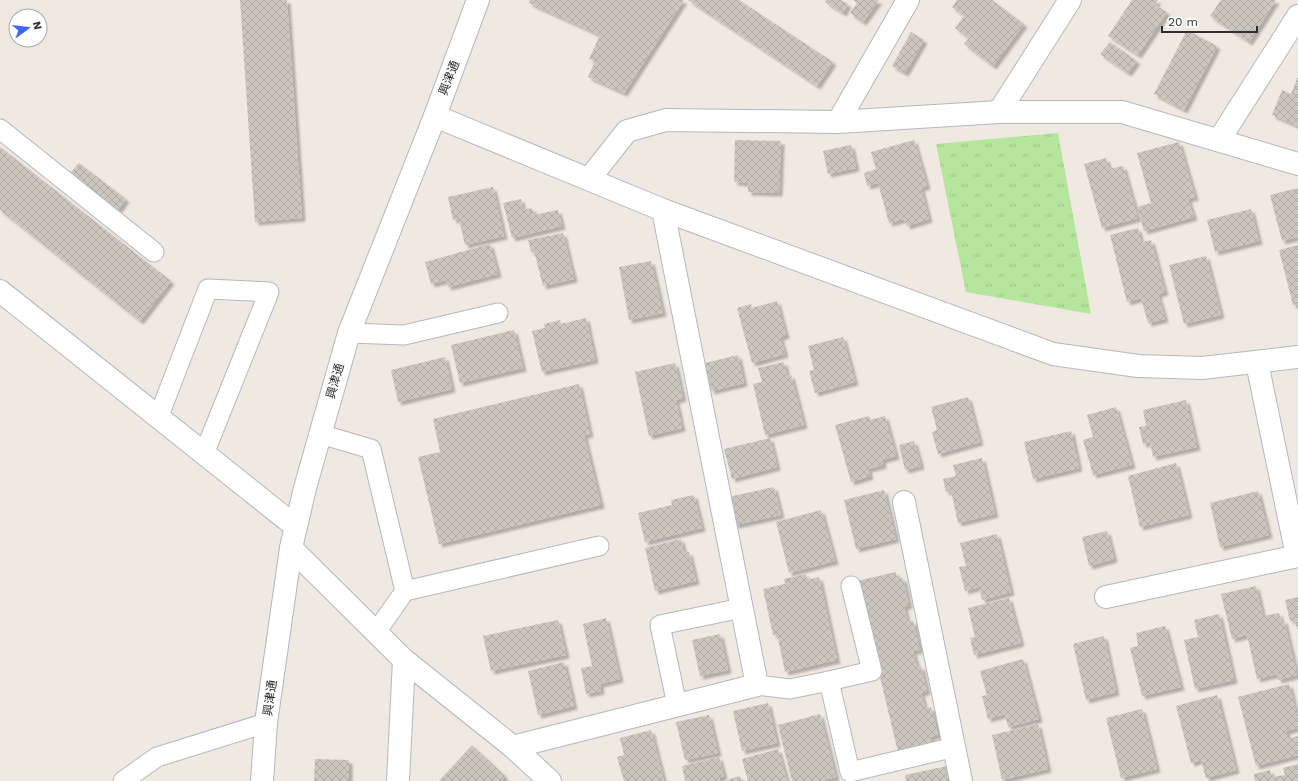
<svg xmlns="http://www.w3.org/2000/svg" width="1298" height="781" font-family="'Work Sans','Noto Sans JP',sans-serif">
  <defs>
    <pattern id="park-tufts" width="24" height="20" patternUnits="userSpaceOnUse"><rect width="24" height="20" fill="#b6e59e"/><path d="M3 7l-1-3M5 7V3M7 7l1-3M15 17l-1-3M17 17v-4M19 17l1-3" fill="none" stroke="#9dc588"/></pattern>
    <pattern id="building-cross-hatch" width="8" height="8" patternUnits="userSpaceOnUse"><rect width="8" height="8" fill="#cbc7bf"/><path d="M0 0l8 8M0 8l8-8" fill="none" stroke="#afaba4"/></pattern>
    <filter id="shadow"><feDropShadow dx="3.5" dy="3.5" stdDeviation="1" flood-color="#0004"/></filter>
  </defs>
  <rect width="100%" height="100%" fill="#efe9e1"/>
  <polygon fill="url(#park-tufts)" points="1058,133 1091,314 966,292 936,144"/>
  <g fill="url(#building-cross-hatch)" filter="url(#shadow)">
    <polygon points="240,0 287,0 302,218 255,222"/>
    <polygon points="530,0 684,0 624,93 588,77 595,61 589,59 600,35 529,3"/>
    <polygon points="688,0 739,0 833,62 817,86"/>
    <polygon points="826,0 841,0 848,4 843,13 825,2"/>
    <polygon points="853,0 879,0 863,22 850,13 857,3"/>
    <polygon points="957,0 992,0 1024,24 993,66 964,44 969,38 955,28 964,16 952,7"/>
    <polygon points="1132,0 1158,0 1155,5 1167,12 1138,55 1108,36"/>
    <polygon points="1221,0 1276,0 1249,42 1210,16"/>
    <polygon points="1187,30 1217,46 1184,110 1154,94"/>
    <polygon points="911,32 924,40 905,73 892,66"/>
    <polygon points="1110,42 1137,61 1128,73 1100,54"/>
    <polygon points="1298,76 1298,126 1272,115 1282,90 1291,94"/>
    <polygon points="735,140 781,141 779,193 748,192 748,183 734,182"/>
    <polygon points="914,140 927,186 921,188 929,219 907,226 904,219 889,223 878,183 867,186 864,173 876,169 871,152"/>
    <polygon points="1179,142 1195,197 1188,199 1194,217 1144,231 1137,207 1151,203 1137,153"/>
    <polygon points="851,145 856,168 828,174 823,151"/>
    <polygon points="0,147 171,281 140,321 0,210"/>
    <polygon points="1106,158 1109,169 1123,166 1138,218 1102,228 1084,164"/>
    <polygon points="79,163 126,199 118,210 70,173"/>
    <polygon points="493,187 504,236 465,245 459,219 453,220 448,197"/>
    <polygon points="1298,188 1298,237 1282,241 1270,195"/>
    <polygon points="521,199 523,210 532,208 534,215 558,210 562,226 512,238 503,203"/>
    <polygon points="1251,209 1259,241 1215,252 1207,220"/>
    <polygon points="1138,228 1141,242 1151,240 1165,292 1158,294 1165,319 1148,323 1141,298 1127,302 1110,235"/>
    <polygon points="563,233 574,279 543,286 534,251 531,252 528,240"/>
    <polygon points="490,244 498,274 448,287 446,280 431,284 425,262"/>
    <polygon points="1298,245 1298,304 1293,305 1279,250"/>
    <polygon points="1206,256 1221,315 1184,324 1169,265"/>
    <polygon points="651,261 663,313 629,320 619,267"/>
    <polygon points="777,301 786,335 780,337 785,354 752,363 737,308 751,304 752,308"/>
    <polygon points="586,318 595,360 542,372 532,331 545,328 544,324 560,320 561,324"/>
    <polygon points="514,330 523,368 460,383 451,345"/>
    <polygon points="843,337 855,382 815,393 809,371 814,370 808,346"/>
    <polygon points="738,355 744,383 711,391 705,363"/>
    <polygon points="445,357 452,389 398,402 391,370"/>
    <polygon points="784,362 787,376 791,375 804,425 765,435 753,384 762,382 758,368"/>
    <polygon points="675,363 683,398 676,400 682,428 649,436 635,372"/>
    <polygon points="579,384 590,434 584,435 601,505 439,544 418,457 440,452 433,419"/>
    <polygon points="968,397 980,442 938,454 932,432 937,430 931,407"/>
    <polygon points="1186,400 1197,447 1153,457 1150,442 1143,444 1139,427 1146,426 1143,410"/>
    <polygon points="1116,407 1132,465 1093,475 1083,440 1093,437 1087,415"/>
    <polygon points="869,416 870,420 885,416 896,456 882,460 883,465 868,469 870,476 851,482 835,425"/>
    <polygon points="1071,431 1079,468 1033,479 1024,442"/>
    <polygon points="770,438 777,467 732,479 724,449"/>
    <polygon points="914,441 921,466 905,470 899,445"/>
    <polygon points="982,458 995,514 958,523 951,491 946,492 943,479 956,476 953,465"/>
    <polygon points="1176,463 1189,515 1140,527 1128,476"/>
    <polygon points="774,487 781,515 735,525 728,497"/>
    <polygon points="884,490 896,539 856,549 844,500"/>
    <polygon points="1258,491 1269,535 1220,547 1210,503"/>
    <polygon points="694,495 702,528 645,542 638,513 672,505 671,500"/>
    <polygon points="821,510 835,561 789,573 776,522"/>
    <polygon points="1107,531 1114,559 1089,566 1082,537"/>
    <polygon points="997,534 1011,592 982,600 979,587 965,591 959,567 966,566 960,543"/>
    <polygon points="681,539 684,553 689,552 696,581 655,591 645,548"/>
    <polygon points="896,572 897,579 903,578 909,605 904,607 908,622 913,621 920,650 913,651 917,667 921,666 927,691 921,693 925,708 931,707 938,735 930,737 932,743 898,752 857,581"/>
    <polygon points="806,574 807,580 819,577 837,660 785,672 777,634 773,635 763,589 785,584 784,579"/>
    <polygon points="1256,586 1263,616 1279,613 1281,621 1284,620 1297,675 1278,680 1277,674 1257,679 1247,635 1232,639 1221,594"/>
    <polygon points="1298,597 1298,629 1297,629 1295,620 1290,621 1285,600"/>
    <polygon points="1009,598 1021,643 974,655 970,638 975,637 968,608"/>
    <polygon points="1219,614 1234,680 1195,689 1184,640 1198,637 1194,620"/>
    <polygon points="606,618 620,679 600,684 601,691 586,694 581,668 592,666 583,624"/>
    <polygon points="558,620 566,655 491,671 483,636"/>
    <polygon points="1165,626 1181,687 1142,696 1130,648 1138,646 1136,633"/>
    <polygon points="720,634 728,670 700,676 692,640"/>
    <polygon points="1104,636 1116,692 1086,700 1073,644"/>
    <polygon points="1023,659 1039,719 1008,727 1005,714 988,719 982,696 987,695 980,671"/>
    <polygon points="564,662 574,706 538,715 528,671"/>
    <polygon points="1289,684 1298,720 1298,728 1286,731 1288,739 1298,736 1298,755 1256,766 1238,697"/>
    <polygon points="1217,695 1236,770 1206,778 1201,760 1191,763 1176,706"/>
    <polygon points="768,703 777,743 742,751 733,711"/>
    <polygon points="1142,709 1157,769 1121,778 1106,718"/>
    <polygon points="820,714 836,777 821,781 792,781 778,725"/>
    <polygon points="709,715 718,753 685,760 676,722"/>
    <polygon points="1038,724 1048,769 1002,780 992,735"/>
    <polygon points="651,730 664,781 624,781 617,757 624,755 620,738"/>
    <polygon points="472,745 505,776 501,781 439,781"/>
    <polygon points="778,749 787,781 748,781 742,759"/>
    <polygon points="719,757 724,776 719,778 720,781 685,781 682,766"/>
    <polygon points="315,759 349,760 349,781 314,781"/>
    <polygon points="1298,764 1298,781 1255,781 1254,774 1270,770 1272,777 1285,775 1283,768"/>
    <polygon points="947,766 950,781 906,781 905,775"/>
    <polygon points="740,776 741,781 724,781"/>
  </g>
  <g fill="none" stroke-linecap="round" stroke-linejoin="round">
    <g stroke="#b4b7c1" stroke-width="21">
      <g id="service">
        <polyline points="0,129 154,252"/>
        <polyline points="349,333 404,335 498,313"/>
        <polyline points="158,418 208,289 269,292 204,454"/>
        <polyline points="320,434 371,449 405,591 376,632"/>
        <polyline points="851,586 872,671 829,681 850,772 955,747"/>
        <polyline points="405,591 599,546"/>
        <polyline points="757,685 790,689 829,681"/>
        <polyline points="677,705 660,625 742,608"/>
        <polyline points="123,781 157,757 266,723"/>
      </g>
    </g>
    <g stroke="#b4b7c1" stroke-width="24">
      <g id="minor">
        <polyline points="999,112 1070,0"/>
        <polyline points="435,116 663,210 1053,354 1138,366 1202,368 1298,357"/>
        <polyline points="838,122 908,0"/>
        <polyline points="1219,140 1298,16"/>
        <polyline points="589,179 627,131 666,120 838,122 999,112 1122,112 1298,164"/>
        <polyline points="0,291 295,526"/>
        <polyline points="1257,363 1297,556"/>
        <polyline points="904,502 961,781"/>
        <polyline points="1106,597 1298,556"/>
        <polyline points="513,747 757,685 663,210"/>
        <polyline points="262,781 266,723 291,548 305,488 349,333 435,116 478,0"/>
        <polyline points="398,781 404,660"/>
      </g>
    </g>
    <g stroke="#b4b7c1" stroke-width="24">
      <polyline id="tertiary" points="291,548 404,660 513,747 550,781"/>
    </g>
    <use href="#service" stroke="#fff" stroke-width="19"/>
    <use href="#minor" stroke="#fff" stroke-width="22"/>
    <use href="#tertiary" stroke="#fff" stroke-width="22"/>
  </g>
  <g text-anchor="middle" stroke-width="4" stroke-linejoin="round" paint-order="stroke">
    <g font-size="12" fill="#2e2e2e" stroke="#fff">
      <text transform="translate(449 78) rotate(-69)" y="4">興津通</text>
      <text transform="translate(335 381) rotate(-74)" y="4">興津通</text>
      <text transform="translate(270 698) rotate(-82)" y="4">興津通</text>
    </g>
  </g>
  <g transform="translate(28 28) rotate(75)"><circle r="19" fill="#ffffff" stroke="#ababab"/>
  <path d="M0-3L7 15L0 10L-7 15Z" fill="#4264fb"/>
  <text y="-6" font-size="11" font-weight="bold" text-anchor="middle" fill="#2e2e2e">N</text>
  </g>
  <path d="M1162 26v6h95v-6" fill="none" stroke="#2e2e2e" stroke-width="2"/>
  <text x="1168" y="26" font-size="12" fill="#2e2e2e" stroke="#ffffff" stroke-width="3" paint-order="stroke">20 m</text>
</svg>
